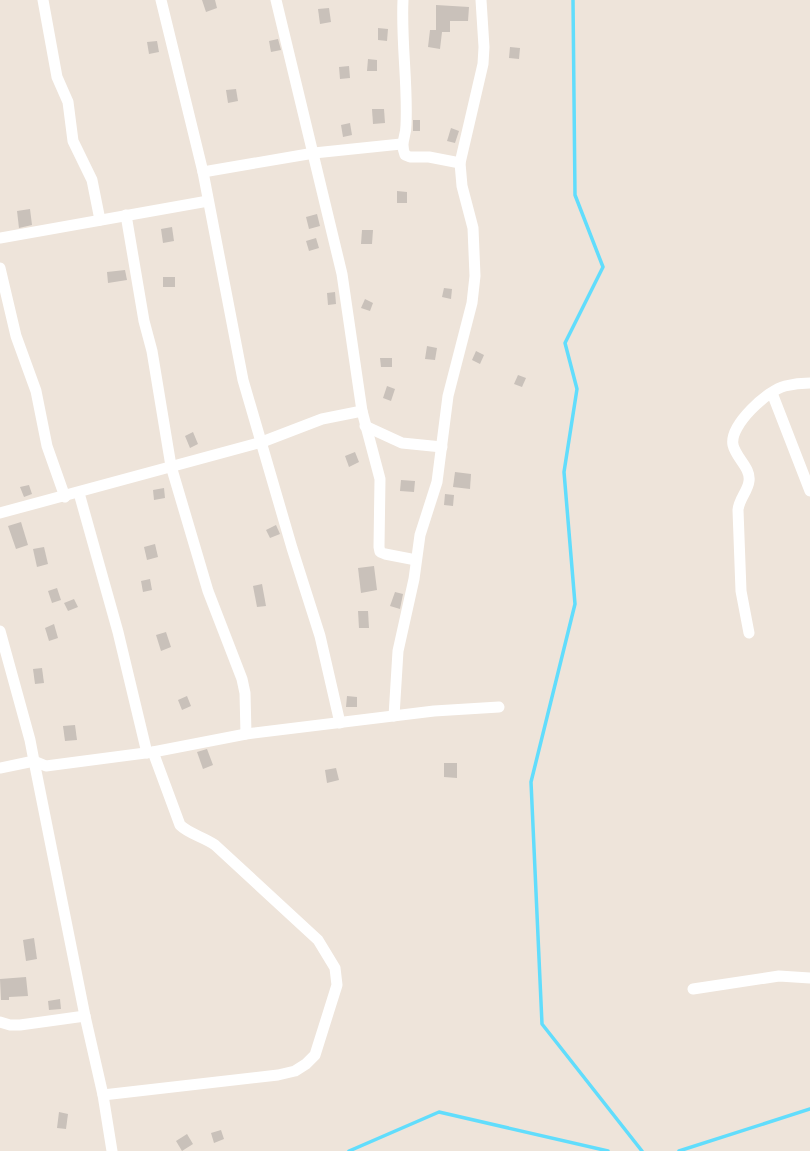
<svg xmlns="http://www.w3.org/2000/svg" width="810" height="1151" font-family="'Golos Text',sans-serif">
  <rect width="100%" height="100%" fill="#eee4da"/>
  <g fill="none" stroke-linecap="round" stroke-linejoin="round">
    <g stroke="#61ddfc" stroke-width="3.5">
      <polyline points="573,0 575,195 603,267 565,343 577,389 564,472 575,604 531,782 542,1024 642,1151"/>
      <polyline points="349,1151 439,1112 608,1151"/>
      <polyline points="679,1151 810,1109"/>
    </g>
  </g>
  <g fill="#c9c1ba">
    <polygon points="202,0 215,0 217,8 206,12"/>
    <polygon points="436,5 469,7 468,21 450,21 450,32 442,32 440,49 428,47 430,30 436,30"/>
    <polygon points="329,8 331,22 320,24 318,9"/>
    <polygon points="378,28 388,29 387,41 378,40"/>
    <polygon points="278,39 281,50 271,52 269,41"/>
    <polygon points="157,41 159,52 149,54 147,42"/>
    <polygon points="510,47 520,48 519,59 509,58"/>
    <polygon points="368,59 377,60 377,71 367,71"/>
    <polygon points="349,66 350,78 340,79 339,67"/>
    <polygon points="236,89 238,101 228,103 226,90"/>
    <polygon points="372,109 384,109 385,123 373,124"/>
    <rect x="413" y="120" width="7" height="11"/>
    <polygon points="350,123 352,135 343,137 341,125"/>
    <polygon points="451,128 459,131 455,143 447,141"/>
    <polygon points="397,191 407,192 407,203 397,203"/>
    <polygon points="30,209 32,225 19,228 17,211"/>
    <polygon points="317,214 320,226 309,229 306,217"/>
    <polygon points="172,227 174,241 163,243 161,229"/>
    <polygon points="362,230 373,230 372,244 361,244"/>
    <polygon points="316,238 319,248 309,251 306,241"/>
    <polygon points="125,270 127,280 108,283 107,272"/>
    <rect x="163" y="277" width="12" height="10"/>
    <polygon points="444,288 452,289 451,299 442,297"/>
    <polygon points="335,292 336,304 328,305 327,293"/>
    <polygon points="365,299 373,303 370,311 361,308"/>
    <polygon points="427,346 437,348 435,360 425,359"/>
    <polygon points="476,351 484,355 480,364 472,360"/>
    <polygon points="380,358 392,358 392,367 381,367"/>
    <polygon points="518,375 526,378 522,387 514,384"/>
    <polygon points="387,386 395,389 391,401 383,398"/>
    <polygon points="193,432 198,444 190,448 185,436"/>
    <polygon points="355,452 359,462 349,467 345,456"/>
    <polygon points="455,472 471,474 470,489 453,487"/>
    <polygon points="401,480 415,481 414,492 400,491"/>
    <polygon points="29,485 32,494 24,497 20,487"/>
    <polygon points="164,488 165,498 154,500 153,490"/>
    <polygon points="445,494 454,495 453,506 444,505"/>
    <polygon points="21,522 28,545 16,549 8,526"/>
    <polygon points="276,525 280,534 270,538 266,530"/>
    <polygon points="155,544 158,557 147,560 144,547"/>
    <polygon points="44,547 48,564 37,567 33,549"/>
    <polygon points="374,566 377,590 361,593 358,568"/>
    <polygon points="150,579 152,590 143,592 141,581"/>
    <polygon points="262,584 266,606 257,607 253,586"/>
    <polygon points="57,588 61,600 52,603 48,591"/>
    <polygon points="395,592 403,594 400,609 390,606"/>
    <polygon points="74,599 78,607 68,611 64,603"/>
    <polygon points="358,611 368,611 369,628 359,628"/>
    <polygon points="54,624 58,638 49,641 45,628"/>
    <polygon points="166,632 171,647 161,651 156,635"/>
    <polygon points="42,668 44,683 35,684 33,669"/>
    <polygon points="187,696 191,706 182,710 178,700"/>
    <polygon points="347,696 357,697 357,707 346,707"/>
    <polygon points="75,725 77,740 65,741 63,726"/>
    <polygon points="207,749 213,765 203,769 197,752"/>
    <polygon points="444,763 457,763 457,778 444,777"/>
    <polygon points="336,768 339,780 327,783 325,770"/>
    <polygon points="34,938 37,959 26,961 23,940"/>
    <polygon points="26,977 28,996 9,997 9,1000 1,1000 0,979"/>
    <polygon points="60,999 61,1009 49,1010 48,1001"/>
    <polygon points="59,1112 68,1114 66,1129 57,1128"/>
    <polygon points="221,1130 224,1139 214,1143 211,1133"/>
    <polygon points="187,1134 193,1144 182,1151 176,1141"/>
  </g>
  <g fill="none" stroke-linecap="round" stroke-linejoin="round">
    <g stroke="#fff" stroke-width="11">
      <polyline points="43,0 57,77 68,102 73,141 92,180 100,220"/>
      <polyline points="161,0 203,172 243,380 292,548 320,636 340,723"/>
      <polyline points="276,0 342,274 362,411 380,479 379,547 380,552 385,554 416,560"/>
      <path d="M403 0C401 42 408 84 406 125 406 138 400 141 405 155L410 157H429L460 163"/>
      <polyline points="203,172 314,153 401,144"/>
      <polyline points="126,215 144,321 152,351 171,466 208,591 242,679 245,693 246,734"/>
      <polyline points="0,238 208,201"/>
      <polyline points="0,268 16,336 36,391 47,446 65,497"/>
      <polyline points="772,393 810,491"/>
      <polyline points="365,426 402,443 442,447"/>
      <polyline points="79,493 118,632 147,753"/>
      <polyline points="0,513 262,442 322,419 362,411"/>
      <polyline points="0,631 30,740 34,761 0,768"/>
      <path d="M749 633 741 591 738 510C739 499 748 491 749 481 751 468 736 458 733 445 729 425 768 390 785 386 793 384 802 383 810 383"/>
      <polyline points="394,716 398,651 414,579 420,535 437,482 448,396 472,303 475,276 473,228 462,186 460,163 483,64 484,47 481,0"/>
      <polyline points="34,761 46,766 153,752 246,734 434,711 499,707"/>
      <polyline points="34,761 85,1016 103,1095 112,1151"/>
      <polyline points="693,989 779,976 810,978"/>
      <polyline points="0,1022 10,1025 20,1025 85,1016"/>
      <path d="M103 1095 278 1075 295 1071 306 1064 315 1055 337 985 335 968 318 940 215 845C204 837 189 834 180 825L153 752"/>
    </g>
  </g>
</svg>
